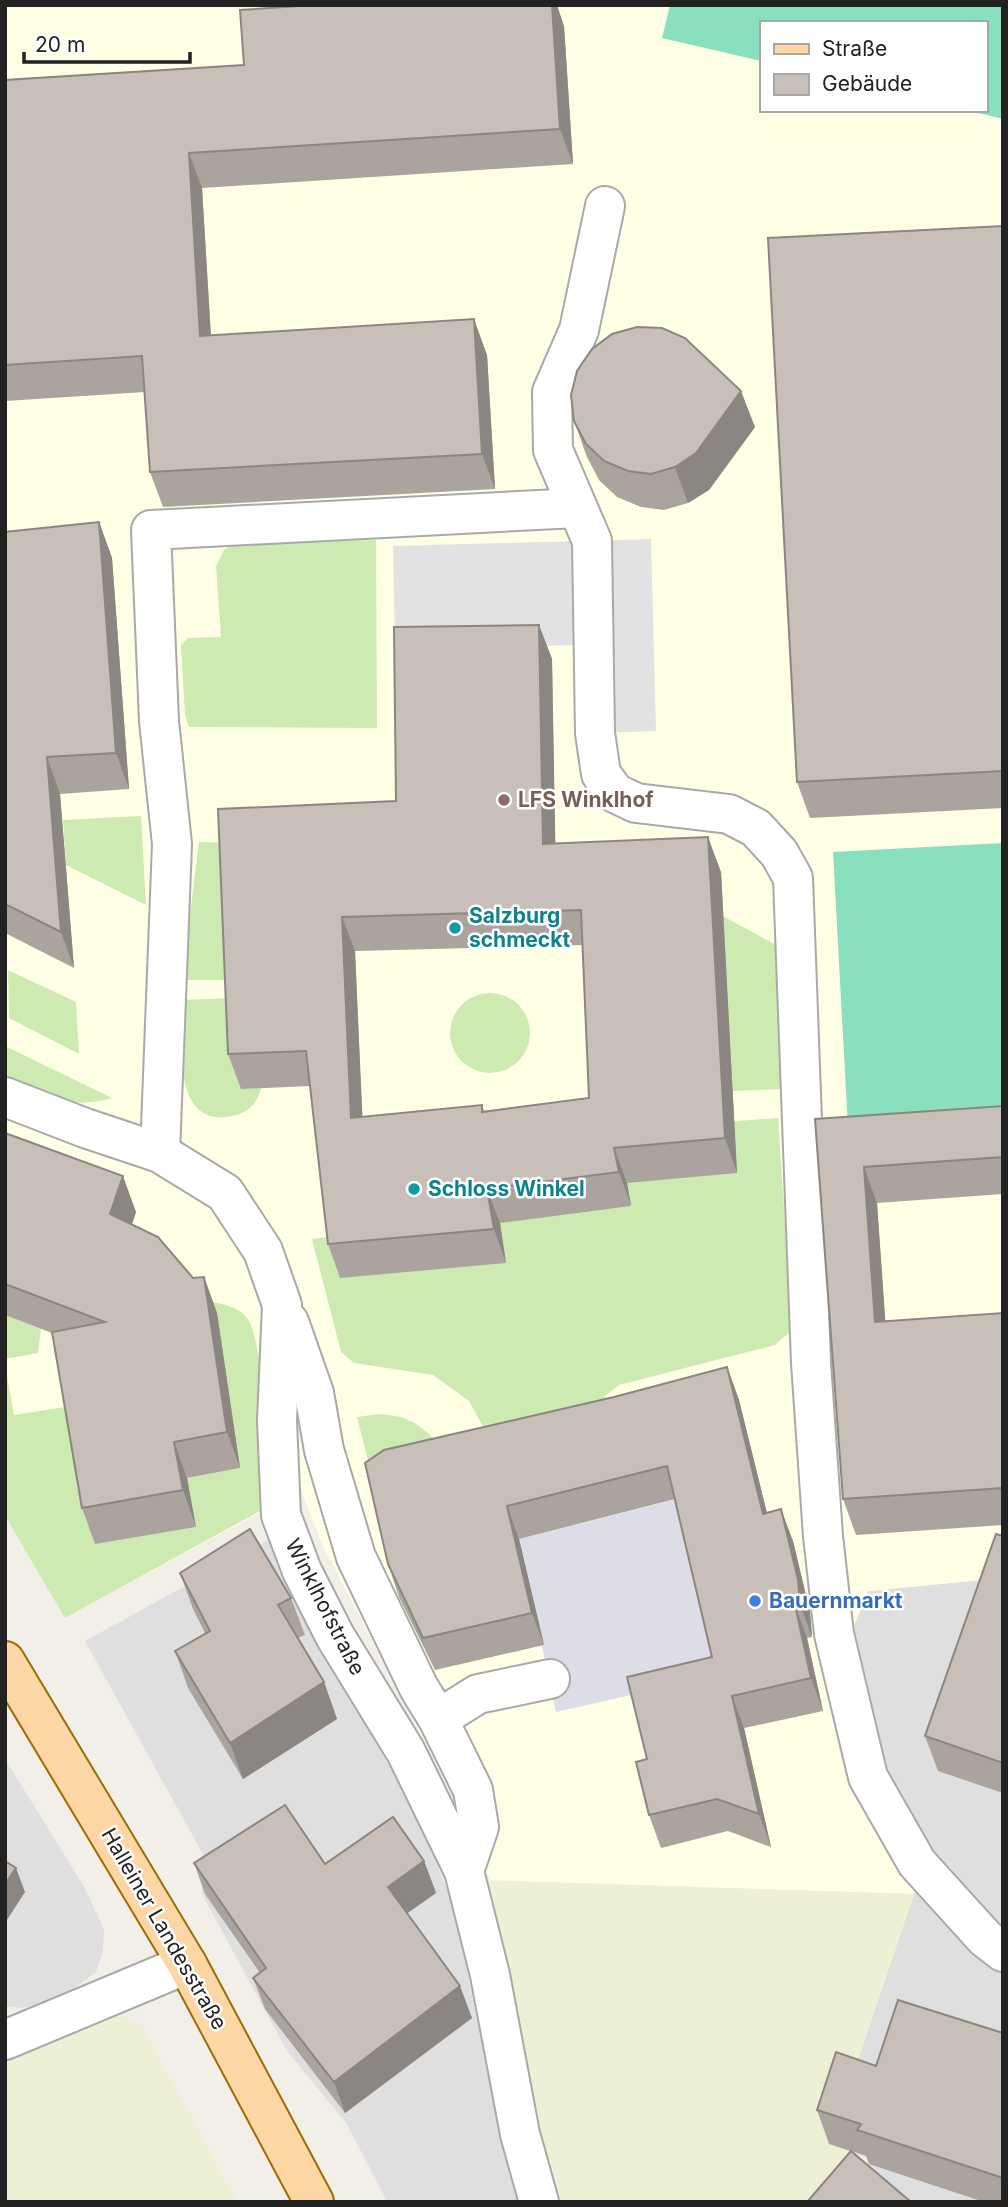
<svg xmlns="http://www.w3.org/2000/svg" width="1008" height="2207" font-family="Inter,sans-serif">
  <rect width="100%" height="100%" fill="#f2efe9"/>
  <g fill="#e0dfdf">
    <polygon points="274,1537 285,1572 419,1822 454,1906 505,2159 520,2202 387,2202 347,2124 287,2051 202,1894 204,1856 85,1641"/>
    <polygon points="1003,1578 1003,2202 847,2202 829,2144 914,1894 928,1861 891,1798 847,1644 868,1591"/>
    <polygon points="5,1759 83,1885 104,1929 103,1952 96,1972 55,2002 22,2008 5,2006"/>
  </g>
  <path fill="#ffffe5" fill-rule="evenodd" d="M8 5H1003V1578L868 1591 847 1644 858 1713 928 1861 914 1894 490 1880 461 1812 322 1544 301 1490 65 1618 5 1516V9ZM761 23H985V110H761Z"/>
  <g fill="#eef0d5">
    <polygon points="490,1881 914,1894 830,2144 870,2157 868,2165 851,2185 847,2202 563,2202 535,2117"/>
    <polygon points="122,2015 143,2027 237,2202 5,2202 5,2059 102,2018"/>
  </g>
  <g fill="#cdebb0">
    <polygon points="376,540 377,728 189,727 185,715 181,645 188,638 221,637 216,566 224,550 234,544"/>
    <polygon points="141,816 146,905 66,865 63,820"/>
    <polygon points="199,842 231,843 236,980 182,980"/>
    <polygon points="723,916 776,945 784,1089 733,1091"/>
    <polygon points="8,970 76,1002 79,1054 9,1018"/>
    <circle cx="490" cy="1033" r="40"/>
    <path d="M237 998 241 1088H261C257 1104 249 1113 232 1116 170 1129 182 1037 181 1000Z"/>
    <path d="M5 1046 112 1098C67 1110 44 1098 5 1078Z"/>
    <polygon points="778,1118 792,1330 775,1345 619,1385 605,1396 603,1410 501,1459 469,1401 433,1375 354,1363 341,1352 312,1239 335,1236 506,1263 500,1223 618,1130"/>
    <path d="M192 1301C210 1301 235 1303 247 1318 265 1342 268 1470 271 1505L65 1618 5 1516V1365L14 1415 84 1404 95 1543 196 1527 187 1478 240 1468Z"/>
    <polygon points="5,1315 41,1329 38,1353 5,1359"/>
    <path d="M378 1414C405 1416 414 1420 434 1439L375 1488 357 1417Z"/>
  </g>
  <g fill="#88e0be">
    <polygon points="670,5 1003,5 1003,119 966,110 985,110 985,23 761,23 761,61 662,38"/>
    <polygon points="1003,843 1003,1118 848,1127 833,852"/>
  </g>
  <polygon fill="#e2e2e2" points="651,539 656,731 595,733 593,645 395,648 393,546"/>
  <polygon fill="#dddde8" points="696,1494 720,1675 556,1712 519,1539"/>
  <g fill="none" stroke-linecap="round" stroke-linejoin="round">
    <g stroke="#a9a9a9" stroke-width="42">
      <g id="minor">
        <polyline points="605,206 579,330 552,392 553,450 592,541 595,733 601,774 615,793 636,803 729,814 756,828 779,853 793,878 811,1363 823,1536 834,1634 868,1777 917,1863 985,1938 1003,1952"/>
        <polyline points="5,1097 85,1128 160,1153 225,1193 263,1251 282,1305 277,1421 281,1515 302,1571 335,1636 406,1752 464,1871 490,1975 520,2134 539,2202"/>
        <polyline points="160,1153 172,844 159,721 151,530 577,508"/>
        <polyline points="289,1322 314,1393 324,1450 356,1557 419,1688 438,1719 473,1790 479,1827 464,1871"/>
        <polyline points="438,1719 478,1694 550,1679"/>
        <polyline points="5,2040 187,1964"/>
      </g>
    </g>
    <g stroke="#a06b00" stroke-width="42">
      <polyline id="major" points="5,1661 187,1964 314,2202"/>
    </g>
    <use href="#minor" stroke="#fff" stroke-width="38"/>
    <use href="#major" stroke="#fcd6a4" stroke-width="38"/>
  </g>
  <g fill="#aba49e" fill-rule="evenodd">
    <polygon points="564,26 573,164 202,188 211,336 487,355 495,489 163,507 150,472 145,392 5,401 5,80 244,65"/>
    <polygon points="1003,226 1003,808 810,818 797,782"/>
    <polygon points="574,421 755,427 709,490 688,503 664,510 641,507 617,497 599,480 587,457"/>
    <polygon points="99,522 112,558 129,789 60,794 74,968 5,933 5,532"/>
    <path d="M539 625 552 659 555 843 721 872 737 1173 627 1183 631 1206 500 1223 506 1263 340 1278 328 1244 310 1086 241 1089 228 1054 396 801ZM583 945 589 1098 484 1111 482 1105 362 1117 355 951Z"/>
    <polygon points="1003,1106 1003,1194 877,1203 885,1321 1003,1313 1003,1525 856,1535 843,1499 815,1119"/>
    <polygon points="5,1133 136,1212 132,1224 193,1278 204,1277 217,1313 240,1468 187,1478 196,1527 95,1544 82,1508 52,1333 5,1315"/>
    <polygon points="727,1367 739,1400 767,1513 793,1541 810,1612 812,1637 807,1638 823,1711 744,1728 771,1847 728,1831 661,1848 649,1815 647,1759 712,1657 675,1499 519,1539 544,1645 435,1670 399,1597 388,1564 614,1397"/>
    <polygon points="1003,1536 1003,1793 938,1771 925,1736"/>
    <polygon points="180,1573 291,1598 305,1635 298,1638 324,1682 337,1719 243,1779 188,1688 175,1651 205,1633 193,1609"/>
    <polygon points="424,1861 436,1893 407,1913 472,2018 345,2113 265,2009 253,1978 260,1973 205,1894 194,1863 325,1864"/>
    <polygon points="1003,2033 1003,2202 984,2202 869,2164 866,2156 829,2144 817,2110 876,2066"/>
  </g>
  <g fill="#8b8681">
    <polygon points="552,5 557,5 564,26 573,164 560,129"/>
    <polygon points="189,153 202,188 213,372 200,336"/>
    <polygon points="474,319 487,355 495,489 482,454"/>
    <polygon points="741,391 755,427 709,490 688,503 675,467"/>
    <polygon points="99,522 112,558 129,789 116,753"/>
    <polygon points="539,625 552,659 556,878 543,844"/>
    <polygon points="47,757 60,794 74,968 61,932"/>
    <polygon points="708,837 721,872 737,1173 725,1138"/>
    <polygon points="342,917 355,951 364,1152 351,1118"/>
    <polygon points="614,1148 627,1183 631,1206 619,1172"/>
    <polygon points="864,1167 877,1203 888,1358 875,1322"/>
    <polygon points="123,1176 136,1212 123,1250 110,1214"/>
    <polygon points="487,1189 500,1223 506,1263 494,1229"/>
    <polygon points="204,1277 217,1313 240,1468 227,1432"/>
    <polygon points="727,1367 739,1400 775,1546 763,1514"/>
    <polygon points="174,1442 187,1478 196,1527 183,1490"/>
    <polygon points="507,1506 519,1539 544,1645 532,1613"/>
    <polygon points="781,1509 793,1541 810,1612 812,1637 800,1604"/>
    <polygon points="795,1605 807,1638 823,1711 811,1678"/>
    <polygon points="324,1682 337,1719 243,1779 230,1743"/>
    <polygon points="732,1696 744,1728 771,1847 759,1814"/>
    <polygon points="424,1861 436,1893 399,1919 388,1887"/>
    <polygon points="16,1868 25,1892 5,1923 5,1884"/>
    <polygon points="460,1986 472,2018 345,2113 334,2082"/>
  </g>
  <g fill="#c7bfb8" stroke="#8b8681" stroke-width="2" fill-rule="evenodd">
    <polygon points="314,5 552,5 560,129 189,153 200,336 474,319 482,454 150,472 142,356 5,365 5,80 244,65 240,10"/>
    <polygon points="1003,226 1003,771 797,782 768,238"/>
    <polygon points="637,327 662,328 685,338 741,391 696,453 675,467 651,474 628,471 604,461 586,444 574,421 571,395 577,371 592,349 612,334"/>
    <polygon points="99,522 116,753 47,757 61,932 5,904 5,532"/>
    <path d="M539 625 543 844 708 837 725 1138 614 1148 619 1172 487 1189 494 1229 328 1244 306 1051 228 1054 218 809 396 801 394 627ZM581 910 589 1098 482 1112V1105L351 1118 342 917Z"/>
    <polygon points="1003,1106 1003,1157 864,1167 875,1322 1003,1313 1003,1488 843,1499 815,1119"/>
    <polygon points="5,1133 123,1176 110,1214 158,1237 193,1278 204,1277 227,1432 174,1442 183,1490 82,1508 52,1332 105,1322 5,1284"/>
    <polygon points="727,1367 763,1514 781,1509 798,1580 800,1604 795,1605 811,1678 732,1696 759,1814 717,1799 649,1815 636,1762 647,1759 627,1677 712,1657 667,1466 507,1506 532,1613 423,1638 388,1564 365,1463 384,1450 614,1397"/>
    <polygon points="250,1529 291,1598 278,1605 324,1682 230,1743 175,1651 210,1631 180,1573"/>
    <polygon points="996,1534 1003,1536 1003,1763 925,1736"/>
    <polygon points="285,1805 325,1864 393,1817 424,1861 388,1887 460,1986 334,2082 253,1978 266,1968 194,1863"/>
    <polygon points="5,1861 16,1868 5,1884"/>
    <polygon points="898,2000 1003,2033 1003,2178 857,2130 861,2124 817,2110 836,2052 876,2066"/>
    <polygon points="851,2151 911,2202 807,2202"/>
  </g>
  <circle fill="#8d6e63" stroke="#fff" stroke-width="2.5" cx="504" cy="800" r="7"/>
  <g fill="#0f9aa8" stroke="#fff" stroke-width="2.5">
    <circle cx="455" cy="928" r="7"/>
    <circle cx="414" cy="1189" r="7"/>
  </g>
  <circle fill="#3f7fe0" stroke="#fff" stroke-width="2.5" cx="755" cy="1601" r="7"/>
  <g text-anchor="middle" stroke-width="5" stroke-linejoin="round" paint-order="stroke">
    <g font-size="21" font-weight="bold" fill="#785e54" stroke="#fff" text-anchor="start">
      <text x="518" y="807">LFS Winklhof</text>
    </g>
    <g font-size="21" font-weight="bold" fill="#0d838f" stroke="#fff" text-anchor="start">
      <text x="469" y="923">Salzburg<tspan x="469" dy="24">schmeckt</tspan></text>
      <text x="428" y="1196">Schloss Winkel</text>
    </g>
    <g font-size="21" font-weight="bold" fill="#366cbe" stroke="#fff" text-anchor="start">
      <text x="769" y="1608">Bauernmarkt</text>
    </g>
    <g font-size="21" fill="#222" stroke="#fff">
      <text transform="translate(325 1607) rotate(63)" y="7">Winklhofstraße</text>
      <text transform="translate(164 1929) rotate(60)" y="7">Halleiner Landesstraße</text>
    </g>
  </g>
  <rect width="1008" height="2207" fill="none" stroke="#222222" stroke-width="14"/>
  <rect x="760" y="21" width="228" height="91" fill="#ffffff" stroke="#a7a7a7" stroke-width="2"/>
  <rect x="774" y="44" width="35" height="10" fill="#fcd6a4" stroke="#a7a7a7" stroke-width="2"/>
  <text x="822" y="56" font-size="21" fill="#222222">Straße</text>
  <rect x="774" y="74" width="35" height="21" fill="#c7bfb8" stroke="#a7a7a7" stroke-width="2"/>
  <text x="822" y="91" font-size="21" fill="#222222">Gebäude</text>
  <path d="M24 52v10h166v-10" fill="none" stroke="#222222" stroke-width="3.5"/>
  <text x="35" y="52" font-size="21" fill="#222222" stroke="#ffffff" stroke-width="5" paint-order="stroke">20 m</text>
</svg>
